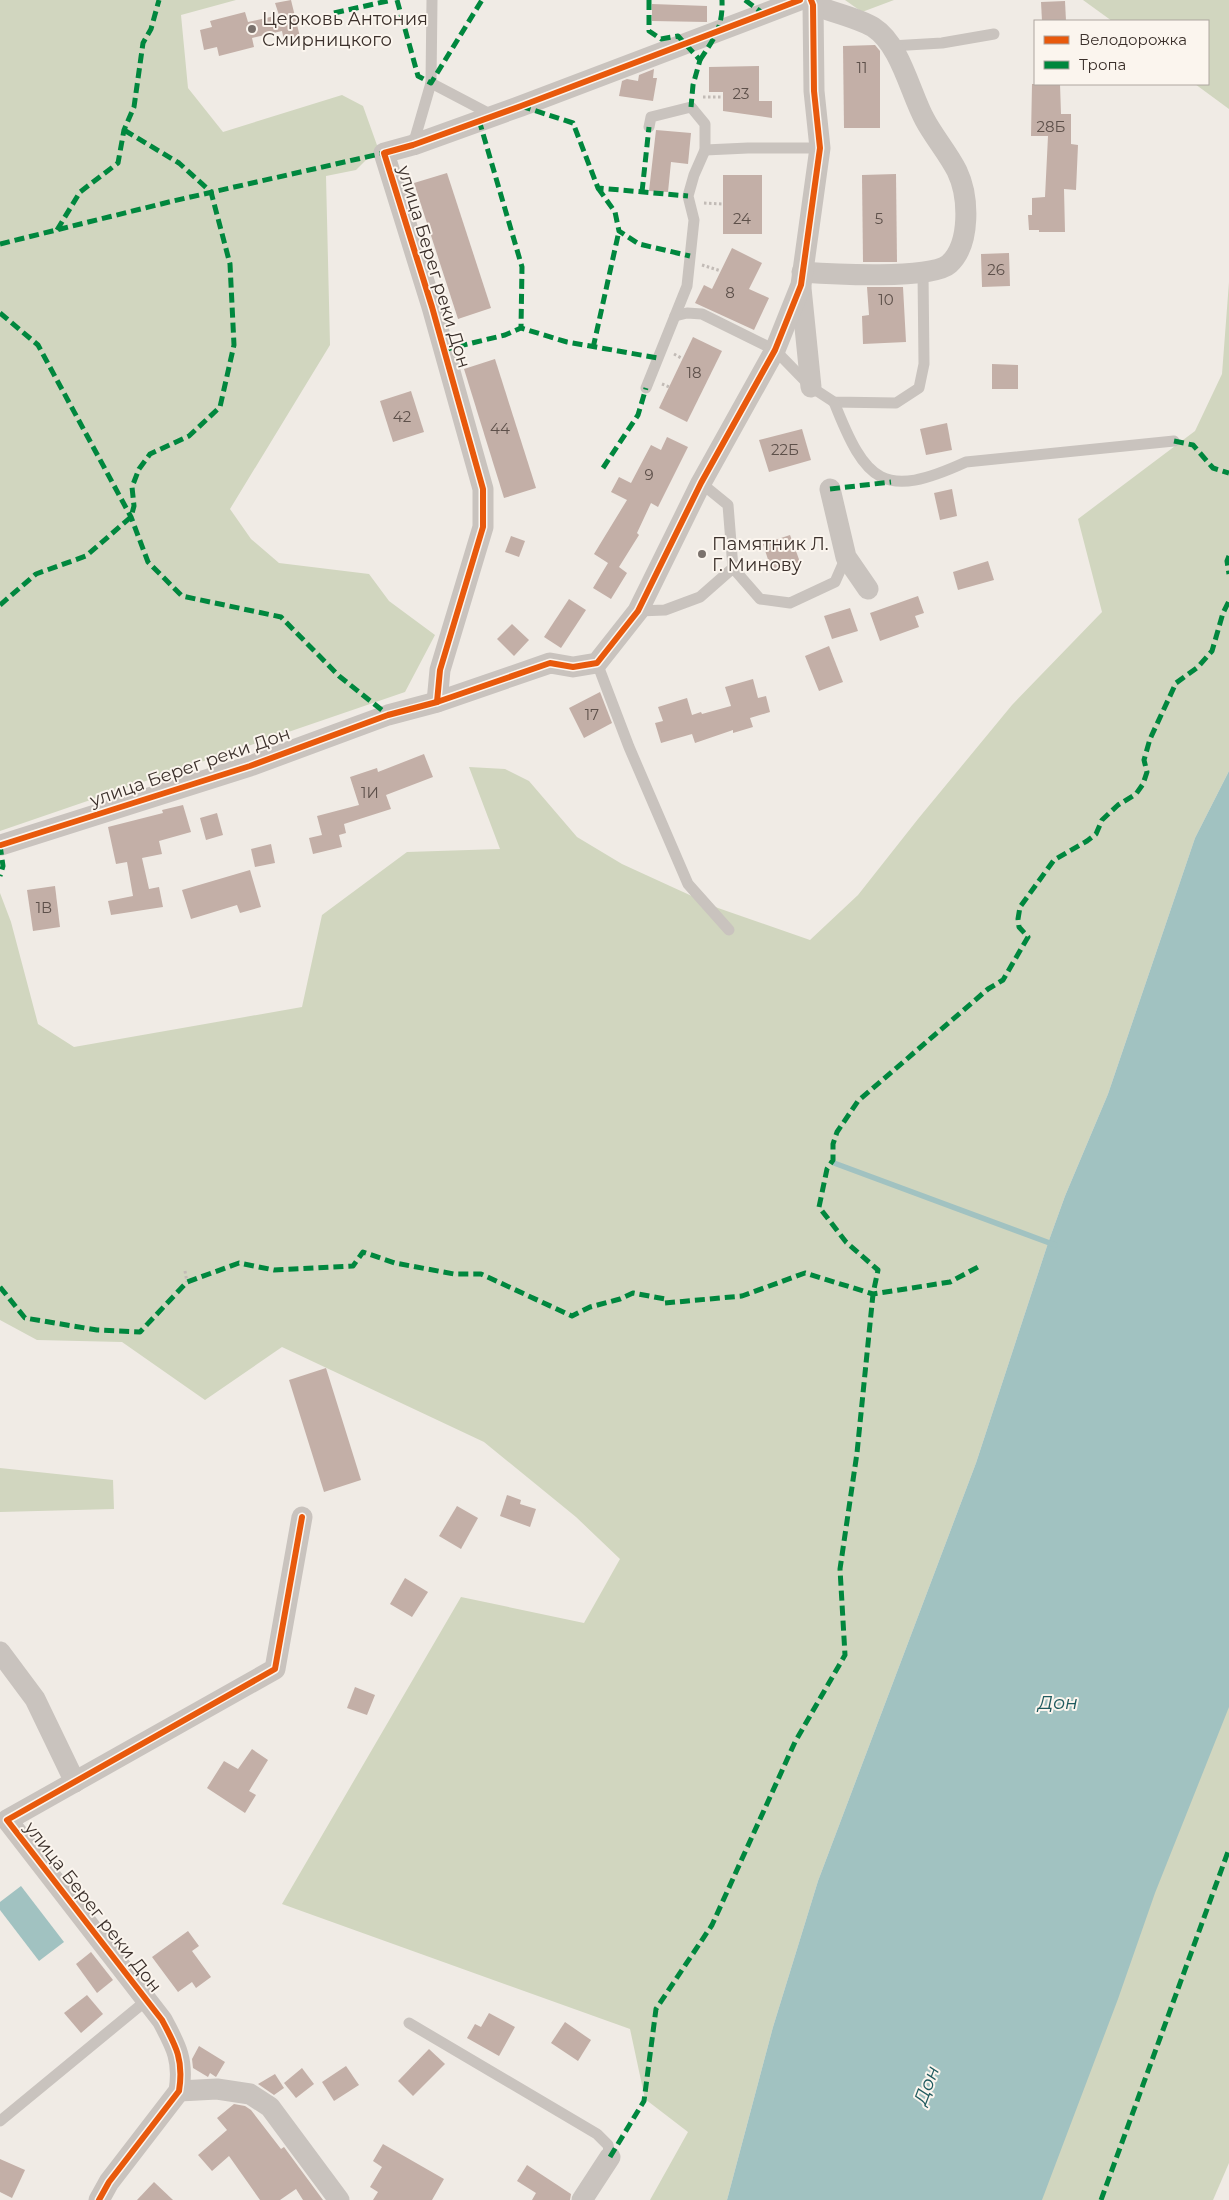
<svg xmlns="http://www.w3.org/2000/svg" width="1229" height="2200" font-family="Montserrat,sans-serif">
  <rect width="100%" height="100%" fill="#f0ebe5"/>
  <g fill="#d1d6bf">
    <polygon points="0,0 236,0 181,15 188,88 223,132 342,95 363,106 378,148 356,170 326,176 330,345 230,509 251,539 279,563 369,574 389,601 435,635 405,692 0,831"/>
    <polygon points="845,0 894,0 862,12"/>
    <polygon points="1083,0 1229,0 1229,109 1195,84 1208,84 1208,21 1112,21"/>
    <polygon points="1229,282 1229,771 1195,838 1108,1094 1065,1196 1048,1243 976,1463 818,1881 773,2027 727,2200 650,2200 688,2132 645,2099 630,2029 282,1904 461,1597 584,1623 620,1559 576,1517 484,1442 282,1347 205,1400 122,1342 37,1340 0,1320 0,893 11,922 38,1024 74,1047 302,1007 322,915 407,852 500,849 469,767 505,769 529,781 577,837 622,864 718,908 810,940 858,895 918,819 1012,705 1102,612 1078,519 1195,431 1222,374"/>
    <polygon points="0,1468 113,1480 114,1509 0,1512"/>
    <polygon points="1229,1683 1229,2163 1213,2200 1032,2200"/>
  </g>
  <g fill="#a1c2c1">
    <polygon points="1229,771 1229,1707 1155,1893 1118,1999 1042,2200 727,2200 773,2027 818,1881 976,1463 1048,1243 1065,1196 1108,1094 1195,838"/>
    <polygon points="21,1886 64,1942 39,1961 0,1910 0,1902"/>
  </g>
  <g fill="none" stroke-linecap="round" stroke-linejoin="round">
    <polyline stroke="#a1c2c1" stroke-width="5.5" points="834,1163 1055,1245"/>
  </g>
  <g fill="#c3afa7">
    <polygon points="291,0 300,37 284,41 282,31 252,38 254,47 219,56 217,47 204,50 200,30 212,27 210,21 245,12 248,22 279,15 275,3"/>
    <polygon points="1065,1 1066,21 1042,21 1041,2"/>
    <polygon points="652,4 707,6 707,22 652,21"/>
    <polygon points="875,45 880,51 880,128 844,128 843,46"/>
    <polygon points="759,66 759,101 772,101 772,118 723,111 723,92 709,92 709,67"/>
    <polygon points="654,69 653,78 657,78 653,101 619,96 622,81 627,79 638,81 639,75"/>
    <polygon points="1032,84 1060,84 1061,114 1071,114 1071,144 1078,145 1076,190 1064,189 1065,232 1039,232 1039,230 1029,230 1028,215 1032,215 1032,198 1045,197 1048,136 1031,136"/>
    <polygon points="656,130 691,133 688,164 671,162 668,192 649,191"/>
    <polygon points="447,173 491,308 458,319 414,183"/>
    <polygon points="896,174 897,262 863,262 862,175"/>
    <rect x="723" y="175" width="39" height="59"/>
    <polygon points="732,248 762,263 749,289 769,298 754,330 695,303 704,285 712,289"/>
    <polygon points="1009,253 1010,286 982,287 981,254"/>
    <polygon points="867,287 903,287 906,342 863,344 862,316 869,315"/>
    <polygon points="693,337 722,351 687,422 659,408"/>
    <polygon points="495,359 536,488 504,498 464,369"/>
    <polygon points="992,364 1018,365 1018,389 992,389"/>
    <polygon points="411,391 424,432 393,442 380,401"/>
    <polygon points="947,423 952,450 926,455 920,429"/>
    <polygon points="802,429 811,460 769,472 759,440"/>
    <polygon points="667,437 688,447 658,507 651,503 637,533 639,535 619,567 627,573 611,599 593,588 608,563 594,554 627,500 611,492 619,477 631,483 651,445 661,450"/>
    <polygon points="952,489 957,516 940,520 934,493"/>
    <polygon points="790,535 800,562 772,572 763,544"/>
    <polygon points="511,536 525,541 519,557 505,552"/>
    <polygon points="988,561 994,580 958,590 953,572"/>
    <polygon points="918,596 924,613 915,616 919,627 880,641 870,613"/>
    <polygon points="569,599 586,610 561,648 544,637"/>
    <polygon points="850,608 858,631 832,639 824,616"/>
    <polygon points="512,624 529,640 514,656 497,639"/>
    <polygon points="829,646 843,682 819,691 805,656"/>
    <polygon points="753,679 758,698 766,696 770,712 750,718 753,727 733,733 733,730 695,743 692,734 661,743 655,723 663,721 658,707 687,698 692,715 701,712 702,714 731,706 725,687"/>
    <polygon points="600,692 612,723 584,738 569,708"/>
    <polygon points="424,754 433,777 386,795 391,809 344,824 346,833 339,835 342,847 313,854 309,838 322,835 317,816 359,805 350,777 377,768 378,772"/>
    <polygon points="183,805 191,832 159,841 162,854 142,858 149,889 159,887 163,907 111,915 108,901 133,896 127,862 116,864 108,827 163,813 162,810"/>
    <polygon points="217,813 223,835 206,840 200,818"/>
    <polygon points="271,844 275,863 255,867 251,849"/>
    <polygon points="250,870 261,907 240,913 237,905 191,919 182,890"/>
    <polygon points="55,886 60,927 33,931 27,890"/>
    <polygon points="326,1368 361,1480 324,1492 289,1380"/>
    <polygon points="507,1495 521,1500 520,1504 536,1509 530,1527 500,1516"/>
    <polygon points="457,1506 478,1518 461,1549 439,1536"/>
    <polygon points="405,1578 428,1592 412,1617 390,1604"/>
    <polygon points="355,1687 375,1695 367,1715 347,1708"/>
    <polygon points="252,1749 268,1760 249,1791 256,1795 245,1813 207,1788 224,1761 238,1769"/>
    <polygon points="188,1931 199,1946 192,1951 211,1977 196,1988 192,1982 178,1992 152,1957"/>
    <polygon points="91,1952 113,1980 97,1993 76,1964"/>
    <polygon points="87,1995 103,2014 81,2033 64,2013"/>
    <polygon points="489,2013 515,2027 499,2056 467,2038 475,2024 481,2027"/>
    <polygon points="565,2022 591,2040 578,2061 551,2043"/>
    <polygon points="199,2046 225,2062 216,2077 210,2073 208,2077 193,2068 192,2059"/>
    <polygon points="429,2049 445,2064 413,2096 398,2081"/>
    <polygon points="346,2066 359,2085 334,2101 322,2082"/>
    <polygon points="302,2068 314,2084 296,2098 284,2083"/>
    <polygon points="275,2074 284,2088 274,2095 258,2084"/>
    <polygon points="234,2104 245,2106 251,2110 281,2149 284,2147 323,2200 303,2200 296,2189 280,2200 260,2200 229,2156 212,2171 198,2155 227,2130 217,2118"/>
    <polygon points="383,2144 444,2179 432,2200 373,2200 378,2192 370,2187 382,2167 373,2161"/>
    <polygon points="0,2159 25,2170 12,2198 0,2192"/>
    <polygon points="527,2165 571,2194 570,2200 532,2200 536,2193 517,2181"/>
    <polygon points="154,2182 173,2200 137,2200"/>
  </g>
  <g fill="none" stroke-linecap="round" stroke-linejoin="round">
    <g stroke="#c2bbb6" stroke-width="3" stroke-dasharray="2.5 2.5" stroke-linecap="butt">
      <polyline points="703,97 723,97"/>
      <polyline points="704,203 723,204"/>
      <polyline points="702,265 721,271"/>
      <polyline points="674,354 683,359"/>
      <polyline points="662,384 669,387"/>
      <polyline points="185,1271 187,1282"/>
    </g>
    <g stroke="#c9c3be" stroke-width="11">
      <polyline points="432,0 431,83 492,115"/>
      <polyline points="891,46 942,43 994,34"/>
      <polyline points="413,145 431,83"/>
      <polyline points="705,150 748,148 820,148"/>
      <polyline points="675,316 687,313 702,314 775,350 811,387 834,402 896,403 919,388 924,364 923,273"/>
      <polyline points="646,388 687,286 694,220 688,196 694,175 705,150 705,124 691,107 651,117 649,127"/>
      <path d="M834 402C866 483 883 500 966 462L1174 441"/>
      <polyline points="701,483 728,505 733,568"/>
      <polyline points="638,611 665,610 700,597 733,568 760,599 790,603 835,582 846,557"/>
      <polyline points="597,663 629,747 688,884 729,930"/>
      <polyline points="409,2023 597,2134 608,2145 610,2157"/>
      <polyline points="0,2121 147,2000"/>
    </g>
    <g stroke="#c9c3be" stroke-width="21">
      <path d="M802 272C829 274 932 280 949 264 971 244 969 196 957 171 948 153 934 137 925 120 910 93 901 45 873 27 861 19 829 11 813 5"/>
      <polyline points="801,288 811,387"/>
      <polyline points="830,489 846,557 868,589"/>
      <polyline points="437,702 440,670 483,527 483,489 432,307 384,153 413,145 521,106 800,0"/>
      <polyline points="1,845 250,766 388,715 437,702 550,663 573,667 597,663 638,611 701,483 775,350 801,285 820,148 814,91 813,5 811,0"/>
      <polyline points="0,1652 35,1699 75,1782"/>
      <polyline points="179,2091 217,2089 250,2094 270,2107 339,2200"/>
      <path d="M99 2200 109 2182 179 2091C184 2060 176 2046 162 2020L7 1820 275 1669 302 1517"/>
      <polyline points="582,2200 610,2157"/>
    </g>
    <g stroke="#00873e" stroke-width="5" stroke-dasharray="10 5" stroke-linecap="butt">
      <polyline points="397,0 418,76 431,83 482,0"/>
      <polyline points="649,0 649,31 661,39 678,36 700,60 693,85 691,107"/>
      <polyline points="745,0 764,14"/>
      <polyline points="334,13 392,0"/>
      <path d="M700 60C714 38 723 28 722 0"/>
      <polyline points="521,106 573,123 598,188 688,196"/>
      <polyline points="479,120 522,267 521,328"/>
      <polyline points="598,188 615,212 619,231 639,244 690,256"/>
      <polyline points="642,192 649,127"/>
      <polyline points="57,230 80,192 118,163 124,130 134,107 143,43 151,29 159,0"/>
      <polyline points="0,244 173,201 384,153"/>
      <polyline points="0,313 38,345 131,517 148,562 182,596 281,617 339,676 388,715"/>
      <polyline points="593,348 619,231"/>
      <polyline points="443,350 505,335 521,328 567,342 658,358"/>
      <polyline points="1174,441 1193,445 1213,468 1229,473"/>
      <polyline points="603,468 638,415 646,388"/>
      <polyline points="830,489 891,482"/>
      <polyline points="1229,556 1227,561 1229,574"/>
      <polyline points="0,605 36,574 86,556 131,517 134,506 132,487 139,469 150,454 189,436 220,407 234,345 230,264 211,192 179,163 124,130"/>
      <polyline points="0,845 3,866 0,876"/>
      <polyline points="0,1287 25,1318 97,1330 140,1332 187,1282 239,1263 274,1270 353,1266 363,1252 395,1263 454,1274 481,1274 572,1316 590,1307 620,1299 633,1293 665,1299 665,1303 742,1296 805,1273 873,1294 950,1282 978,1267"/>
      <polyline points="610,2157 644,2101 656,2009 712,1925 795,1742 845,1655 840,1569 857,1453 873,1294 878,1270 846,1242 819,1207 827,1169 833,1160 833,1144 837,1132 858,1101 988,989 1003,980 1028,937 1019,927 1018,919 1020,907 1054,860 1087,841 1096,834 1102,820 1118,805 1136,794 1143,784 1147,772 1144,760 1150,739 1176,683 1198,667 1212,651 1223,613 1229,601"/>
      <polyline points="1101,2200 1229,1849"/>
    </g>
    <g stroke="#fbf5ee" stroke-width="9">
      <g id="cycleway">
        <polyline points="437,702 440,670 483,527 483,489 432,307 384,153 413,145 521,106 800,0"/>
        <polyline points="1,845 250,766 388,715 437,702 550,663 573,667 597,663 638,611 701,483 775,350 801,285 820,148 814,91 813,5 811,0"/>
        <path d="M99 2200 109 2182 179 2091C184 2060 176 2046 162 2020L7 1820 275 1669 302 1517"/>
      </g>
    </g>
    <use href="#cycleway" stroke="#e8590c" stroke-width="6"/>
  </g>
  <g fill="#7a716c" stroke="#fbf5ee" stroke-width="2">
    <circle cx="252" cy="29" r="5"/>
    <circle cx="702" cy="554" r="5"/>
  </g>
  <g text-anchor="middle" stroke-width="4" stroke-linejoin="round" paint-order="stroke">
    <g font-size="15" fill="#5d504a">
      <text x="862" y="73">11</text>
      <text x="741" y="99">23</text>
      <text x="1051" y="132">28Б</text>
      <text x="742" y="224">24</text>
      <text x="879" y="224">5</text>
      <text x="996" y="275">26</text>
      <text x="730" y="298">8</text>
      <text x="886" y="305">10</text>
      <text x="694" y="378">18</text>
      <text x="402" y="422">42</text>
      <text x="500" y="434">44</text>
      <text x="785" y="455">22Б</text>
      <text x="649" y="480">9</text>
      <text x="592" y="720">17</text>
      <text x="370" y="798">1И</text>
      <text x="44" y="913">1В</text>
    </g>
    <g font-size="18" fill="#3b302b" stroke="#fbf5ee" text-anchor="start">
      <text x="262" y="25">Церковь Антония<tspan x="262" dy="21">Смирницкого</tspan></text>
      <text x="712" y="550">Памятник Л.<tspan x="712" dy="21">Г. Минову</tspan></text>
    </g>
    <g font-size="18" fill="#3b302b" stroke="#fbf5ee">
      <text transform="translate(434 267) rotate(73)" y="6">улица Берег реки Дон</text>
      <text transform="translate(190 767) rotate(-19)" y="6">улица Берег реки Дон</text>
      <text transform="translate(93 1907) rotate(52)" y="6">улица Берег реки Дон</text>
    </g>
    <g font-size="19" font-style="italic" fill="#1f5a5e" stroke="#fbf5ee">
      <text x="1058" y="1709">Дон</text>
      <text transform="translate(926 2085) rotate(-69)" y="7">Дон</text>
    </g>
  </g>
  <rect x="1034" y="20" width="175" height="65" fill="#fbf5ee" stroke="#aea6a0"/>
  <rect x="1044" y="36" width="25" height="8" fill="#e8590c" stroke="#aea6a0"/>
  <text x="1079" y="45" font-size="15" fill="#3b302b">Велодорожка</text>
  <rect x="1044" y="61" width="25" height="8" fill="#00873e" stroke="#aea6a0"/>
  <text x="1079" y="70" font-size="15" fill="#3b302b">Тропа</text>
</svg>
